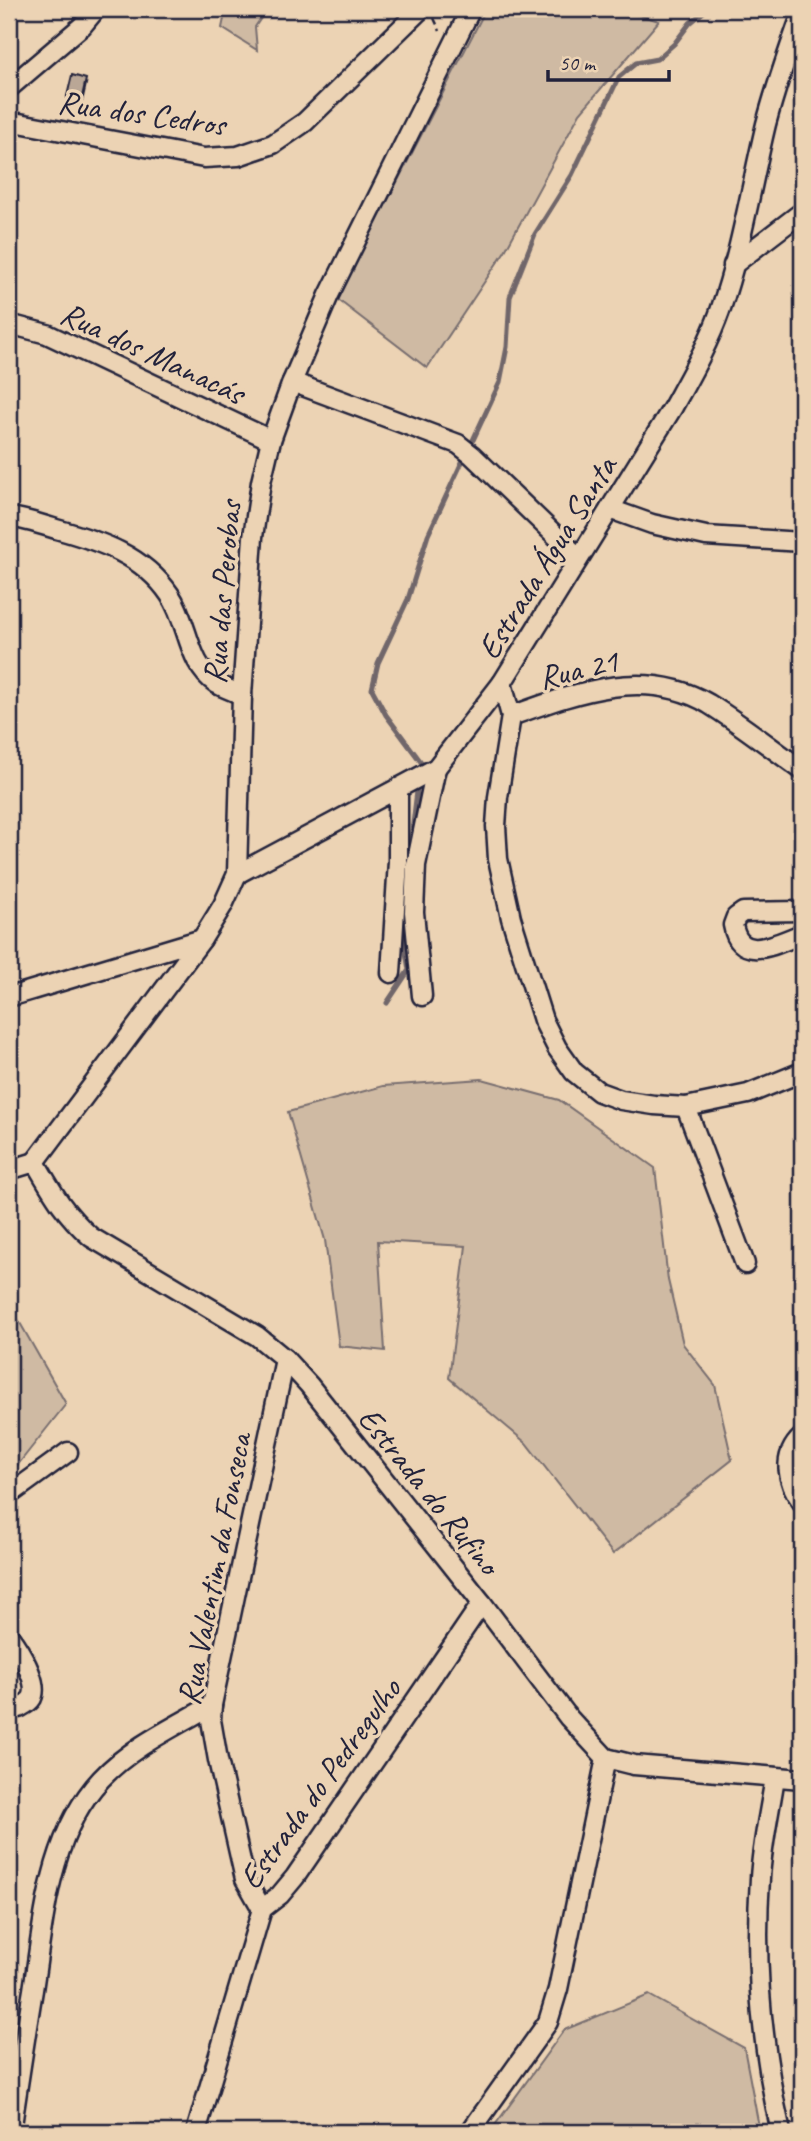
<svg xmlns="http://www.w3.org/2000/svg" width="811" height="2141" font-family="Caveat,sans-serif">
  <rect width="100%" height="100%" fill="#ecd3b4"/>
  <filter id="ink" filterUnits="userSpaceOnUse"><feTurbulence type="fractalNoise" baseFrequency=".0143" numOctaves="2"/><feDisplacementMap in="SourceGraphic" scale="14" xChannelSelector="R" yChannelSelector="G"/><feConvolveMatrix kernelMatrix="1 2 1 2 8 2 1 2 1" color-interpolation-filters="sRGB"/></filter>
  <g filter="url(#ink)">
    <g fill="#cfbaa3" stroke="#786e6f" stroke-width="2">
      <polygon points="226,9 267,9 255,27 257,50 222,28"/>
      <polygon points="486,9 620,9 659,21 580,113 505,251 427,368 337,299"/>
      <polygon points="482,1079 559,1100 655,1168 668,1280 683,1344 715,1385 732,1460 613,1554 526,1443 449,1378 466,1246 378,1241 385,1351 339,1346 325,1240 288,1112 383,1086"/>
      <polygon points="15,1314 66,1404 9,1476 9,1323"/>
      <polygon points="649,1995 744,2048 760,2132 490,2132 564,2030"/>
    </g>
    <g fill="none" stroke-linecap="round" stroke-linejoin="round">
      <g stroke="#70666a" stroke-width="5">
        <polyline points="473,440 500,382 507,347 510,297 535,234 572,175 619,77 636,63 657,59 674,44 690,23 707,9"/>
        <polyline points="421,762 386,715 372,689 378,663 408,599 428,535 462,462"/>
        <polyline points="409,857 417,791"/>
        <polyline points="387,1003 409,970 402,928 407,874"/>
      </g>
      <g stroke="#22223b" stroke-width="23">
        <g id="minor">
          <path d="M802 13C789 49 776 86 766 124 751 186 741 251 720 311 708 345 690 376 673 407L502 683 511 716 498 797 496 826 498 859 511 918 543 1020 557 1048 574 1072 599 1092 621 1100 654 1105 686 1107 748 1094 802 1072"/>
          <polyline points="9,88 82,26 96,9"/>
          <polyline points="9,121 204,158 238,156 273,144 305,122 421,9"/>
          <polyline points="733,265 802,212"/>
          <polyline points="9,324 47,334 271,440"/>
          <polyline points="292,382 458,444 472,455 579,558"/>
          <polyline points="610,509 652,524 706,536 802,542"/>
          <path d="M9 517C25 519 40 524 56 529 100 541 143 555 170 595 189 623 187 664 217 684 224 688 234 691 242 695"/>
          <path d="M511 716C575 693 645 666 709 704 741 724 771 748 802 770"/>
          <polyline points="237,874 436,768 502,683"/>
          <path d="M802 911 743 912 736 917 733 925C740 965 777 943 802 934"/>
          <polyline points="391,973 398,861 398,788"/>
          <polyline points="422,996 414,912 416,865 436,768"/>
          <polyline points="9,997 202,939"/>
          <polyline points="686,1107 745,1264"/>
          <polyline points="35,1162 202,939 223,905 237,874 242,695 253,537 261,482 271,440 292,382 329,295 471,9"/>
          <path d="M35 1162C53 1193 64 1213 91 1237L257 1336 285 1359 309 1385 482 1603 569 1718 606 1758 634 1765 802 1779"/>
          <polyline points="9,1170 35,1162"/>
          <path d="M802 1437C781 1456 787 1482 802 1502"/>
          <polyline points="9,1495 68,1452"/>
          <path d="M9 1636C18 1648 40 1682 32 1698 29 1703 24 1705 19 1708L9 1706"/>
          <path d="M775 1777C770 1810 762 1844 760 1878 754 1963 762 2049 781 2132"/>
          <polyline points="262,1909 245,1879 218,1760 211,1720 212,1705 285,1359"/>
          <path d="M11 2132C18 2085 25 2037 33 1990 44 1919 49 1835 101 1779 131 1747 174 1727 212 1705"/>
          <polyline points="196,2132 262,1909 280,1895 295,1877 482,1603"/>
          <polyline points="470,2132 548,2022 558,1989 606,1758"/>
        </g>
      </g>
      <polyline stroke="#22223b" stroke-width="2.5" stroke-dasharray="7 5" stroke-linecap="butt" points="434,18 440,31"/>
      <use href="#minor" stroke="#ecd3b4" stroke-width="18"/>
    </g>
    <polygon fill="#a09081" stroke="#22223b" stroke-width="2" points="86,84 82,102 67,100 67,96"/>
    <polygon fill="#baa796" stroke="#22223b" stroke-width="2" points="72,75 86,79 82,97 67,96"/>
  </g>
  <g text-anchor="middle" stroke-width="7" stroke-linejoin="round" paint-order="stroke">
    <g font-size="33" fill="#22223b" stroke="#ecd3b4">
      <text transform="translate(142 112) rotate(8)" y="12">Rua dos Cedros</text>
      <text transform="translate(153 352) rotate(25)" y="12">Rua dos Manacás</text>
      <text transform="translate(546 557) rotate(-58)" y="12">Estrada Água Santa</text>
      <text transform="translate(221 592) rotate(-85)" y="12">Rua das Perobas</text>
      <text transform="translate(578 668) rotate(-13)" y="12">Rua 21</text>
      <text transform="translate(430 1490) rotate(51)" y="12">Estrada do Rufino</text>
      <text transform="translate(213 1569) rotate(-79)" y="12">Rua Valentim da Fonseca</text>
      <text transform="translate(319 1783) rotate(-54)" y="12">Estrada do Pedregulho</text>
    </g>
  </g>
  <rect width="811" height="2141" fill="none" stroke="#ecd3b4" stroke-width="35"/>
  <rect x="18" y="18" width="776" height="2106" fill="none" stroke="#22223b" stroke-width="2.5" filter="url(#ink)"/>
  <path d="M548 70v10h121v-10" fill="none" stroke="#22223b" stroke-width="3.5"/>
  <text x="559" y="70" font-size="21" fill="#22223b" stroke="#ecd3b4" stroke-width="5" paint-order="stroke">50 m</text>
</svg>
